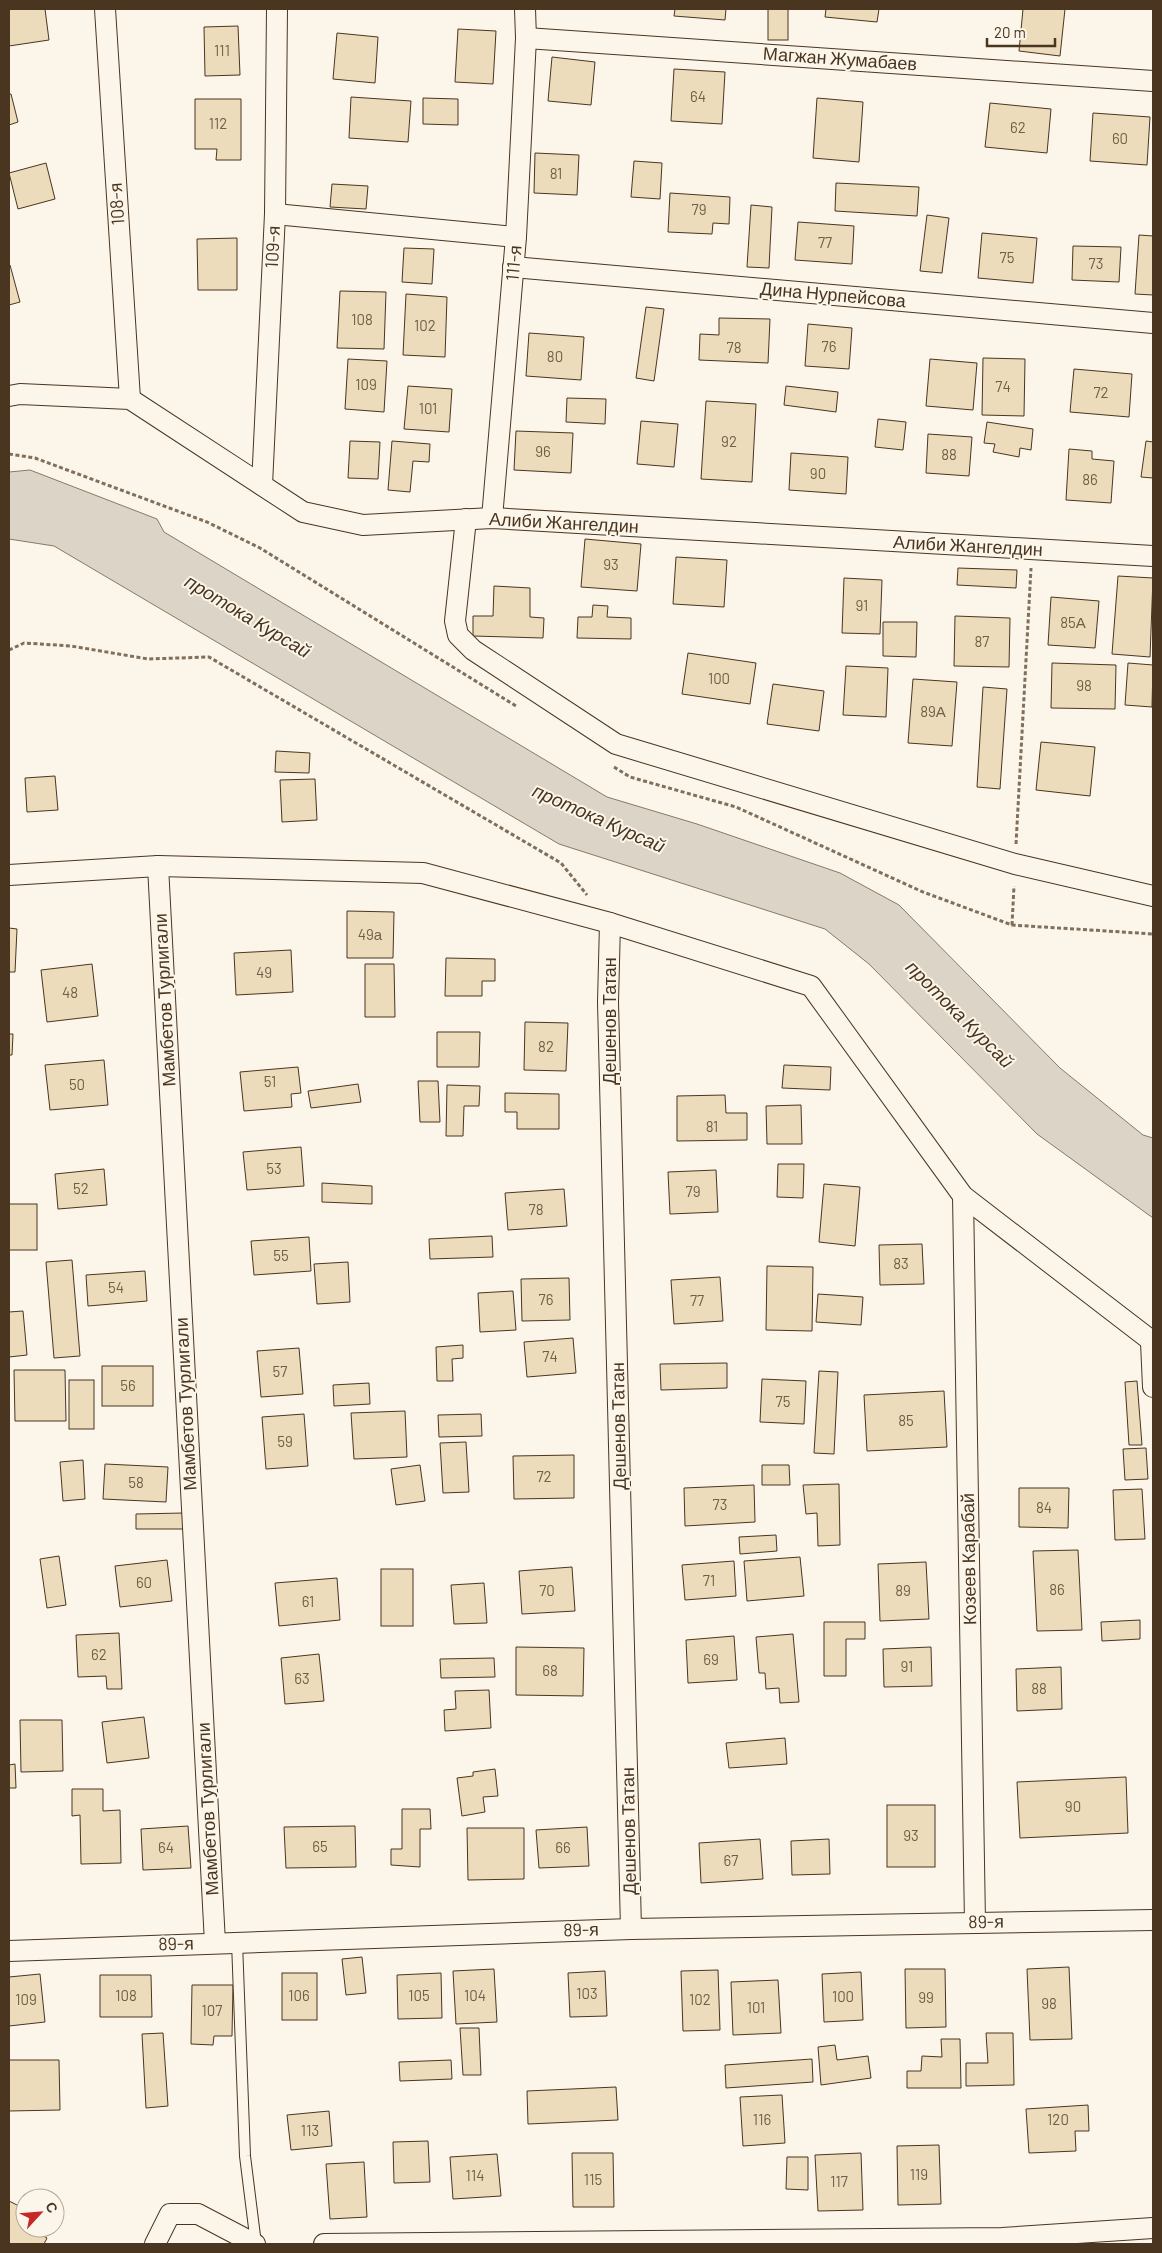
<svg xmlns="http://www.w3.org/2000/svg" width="1162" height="2253" font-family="Barlow,sans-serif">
  <rect width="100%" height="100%" fill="#fbf6e9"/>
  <polygon fill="#dcd4c6" stroke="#887966" points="30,470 157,519 164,532 607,797 697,824 840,873 899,905 1060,1068 1143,1135 1153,1138 1153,1218 1037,1134 869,964 825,929 559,844 54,546 9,539 9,472"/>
  <g fill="#ecdcbc" stroke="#4a3520">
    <polygon points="9,9 45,9 49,40 9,46"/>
    <polygon points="675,9 726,9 725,20 674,16"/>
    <rect x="768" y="9" width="20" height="31"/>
    <polygon points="826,9 879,9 877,22 825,17"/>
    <polygon points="1023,9 1065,9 1060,56 1019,51"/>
    <polygon points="238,26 240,75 205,76 204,27"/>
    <polygon points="458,29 496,31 493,84 455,82"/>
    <polygon points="337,33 378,37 375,83 333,79"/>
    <polygon points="552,57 595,62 591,105 548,101"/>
    <polygon points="674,69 725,72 722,124 671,121"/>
    <polygon points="9,94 11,94 18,122 9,125"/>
    <polygon points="351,97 411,101 408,142 349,138"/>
    <polygon points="423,98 458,99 458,125 423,124"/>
    <polygon points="817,98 863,102 859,162 813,158"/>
    <polygon points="195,99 241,99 241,160 216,160 217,149 195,149"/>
    <polygon points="990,103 1051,109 1047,153 985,147"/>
    <polygon points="1093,113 1150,117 1147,165 1090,161"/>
    <polygon points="535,153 579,155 577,195 534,193"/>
    <polygon points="634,161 662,163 660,199 631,197"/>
    <polygon points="46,163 55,199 18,209 9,173"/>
    <polygon points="836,183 919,187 917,216 835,211"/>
    <polygon points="332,184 368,186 366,209 330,207"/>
    <polygon points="670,193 730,197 729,224 713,223 712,234 668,232"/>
    <polygon points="751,205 772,207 769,268 747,267"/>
    <polygon points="927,215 949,218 942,273 920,271"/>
    <polygon points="798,222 854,226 852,264 795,260"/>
    <polygon points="982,233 1037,238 1033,283 978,278"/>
    <polygon points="1139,235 1153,236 1153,295 1135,294"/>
    <polygon points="237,238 237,290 198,290 197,239"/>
    <polygon points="1073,246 1121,247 1119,282 1072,280"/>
    <polygon points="404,248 434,249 432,284 402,282"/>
    <polygon points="10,265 20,302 9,305 9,266"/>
    <polygon points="340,291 386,292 384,349 337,348"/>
    <polygon points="406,294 447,297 445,357 403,355"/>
    <polygon points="646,307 664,309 654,381 636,378"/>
    <polygon points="719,318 770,319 768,363 699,360 700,334 719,335"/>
    <polygon points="808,324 852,328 849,369 805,366"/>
    <polygon points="529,333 584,337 581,380 526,376"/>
    <polygon points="983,358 1025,359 1024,416 982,415"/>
    <polygon points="348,359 387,361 384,412 345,409"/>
    <polygon points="930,359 977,363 973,410 926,406"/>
    <polygon points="1074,369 1132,374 1129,417 1070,412"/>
    <polygon points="408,386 452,389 449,432 404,429"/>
    <polygon points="786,386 838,392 836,412 784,405"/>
    <polygon points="567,398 606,399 605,424 566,422"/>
    <polygon points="706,401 756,404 752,482 701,479"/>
    <polygon points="878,419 906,422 903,450 875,447"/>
    <polygon points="641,421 678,424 674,467 637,464"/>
    <polygon points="987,422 1033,429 1031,450 1020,448 1019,457 993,452 995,444 984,443"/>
    <polygon points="516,431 573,433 571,473 514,470"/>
    <polygon points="928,434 972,437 969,476 926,473"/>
    <polygon points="350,441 380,442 378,479 348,478"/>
    <polygon points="392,441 430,444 429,462 413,461 410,492 388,490"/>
    <polygon points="1146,441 1153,442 1153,478 1141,477"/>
    <polygon points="1069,449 1092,451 1092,459 1114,461 1111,503 1066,500"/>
    <polygon points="791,453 848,457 846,494 789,490"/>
    <polygon points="585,539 641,544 637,591 581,587"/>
    <polygon points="676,557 727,560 724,607 673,604"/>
    <polygon points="958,568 1017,570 1016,588 957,585"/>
    <polygon points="1118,576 1153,578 1150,657 1112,654"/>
    <polygon points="844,578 882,580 880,634 842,633"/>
    <polygon points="494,586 530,588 530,617 544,618 543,638 473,636 473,616 493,616"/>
    <polygon points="1051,597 1099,601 1095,648 1048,645"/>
    <polygon points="593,605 608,606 607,617 631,618 631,639 577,638 578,617 592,617"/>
    <polygon points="955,616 1010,618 1009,667 954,666"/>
    <polygon points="883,622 917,622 916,657 883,656"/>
    <polygon points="688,653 756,663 750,704 682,694"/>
    <polygon points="1052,663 1116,665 1115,709 1051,708"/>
    <polygon points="1128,663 1153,665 1152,707 1125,705"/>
    <polygon points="846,666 888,668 886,717 843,715"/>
    <polygon points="913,679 957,682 952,746 908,743"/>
    <polygon points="773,684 824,691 819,731 767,724"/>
    <polygon points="983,687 1007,689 1000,789 977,787"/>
    <polygon points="1041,742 1095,747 1090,796 1036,790"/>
    <polygon points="276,751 310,753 309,773 275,772"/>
    <polygon points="55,776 58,810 27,812 25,778"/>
    <polygon points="315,779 317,820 282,822 280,780"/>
    <polygon points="347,911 394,912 393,958 347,958"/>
    <polygon points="9,928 17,929 15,972 9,972"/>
    <polygon points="291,950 293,992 236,995 234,953"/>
    <polygon points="446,958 495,959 495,981 482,981 482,996 445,996"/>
    <polygon points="92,964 98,1016 47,1022 41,970"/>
    <polygon points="365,964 394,964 395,1017 365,1017"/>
    <polygon points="525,1022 568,1023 566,1071 524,1070"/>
    <polygon points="437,1032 480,1032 479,1067 437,1067"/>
    <polygon points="9,1034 13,1034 12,1055 9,1055"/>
    <polygon points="104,1060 108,1105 50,1110 45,1065"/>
    <polygon points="784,1065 831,1067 830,1090 782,1088"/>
    <polygon points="298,1067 301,1093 291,1094 292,1107 244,1111 240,1072"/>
    <polygon points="418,1081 438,1081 440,1122 420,1122"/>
    <polygon points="358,1084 361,1102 311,1108 308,1091"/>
    <polygon points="447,1085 480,1086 479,1106 464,1106 463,1136 446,1136"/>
    <polygon points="505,1093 559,1094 559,1129 517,1129 517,1112 505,1112"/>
    <polygon points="725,1095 726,1113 747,1113 747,1140 677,1141 677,1096"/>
    <polygon points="801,1105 802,1144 767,1144 766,1106"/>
    <polygon points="301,1147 304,1186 247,1190 243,1152"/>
    <polygon points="778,1164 804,1164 803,1198 777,1197"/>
    <polygon points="104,1169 107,1205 58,1209 55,1174"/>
    <polygon points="716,1170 718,1212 670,1214 668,1172"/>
    <polygon points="322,1183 372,1186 372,1204 322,1202"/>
    <polygon points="824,1184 860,1187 855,1246 819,1242"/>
    <polygon points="564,1189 567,1226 508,1230 505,1193"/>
    <rect x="9" y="1204" width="28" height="46"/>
    <polygon points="492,1236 493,1257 430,1259 429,1239"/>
    <polygon points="309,1237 311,1271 254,1275 251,1241"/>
    <polygon points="922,1244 924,1284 880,1285 879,1245"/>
    <polygon points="72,1260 80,1356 54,1358 46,1262"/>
    <polygon points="348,1262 350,1302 317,1304 314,1264"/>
    <polygon points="767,1266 813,1267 812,1331 766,1330"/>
    <polygon points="145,1271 147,1301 88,1306 86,1275"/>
    <polygon points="720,1277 723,1321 674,1324 671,1280"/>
    <polygon points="569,1278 570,1320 522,1321 521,1279"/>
    <polygon points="513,1291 516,1330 480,1332 478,1293"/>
    <polygon points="818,1294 863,1297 861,1325 816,1322"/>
    <polygon points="23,1311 27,1355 9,1357 9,1312"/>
    <polygon points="573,1338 576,1373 527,1377 524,1342"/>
    <polygon points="463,1345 463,1358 452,1359 453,1381 437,1381 436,1347"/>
    <polygon points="299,1348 303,1394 261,1397 257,1351"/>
    <polygon points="727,1363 727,1388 661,1390 660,1364"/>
    <rect x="102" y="1366" width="51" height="40"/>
    <polygon points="14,1370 65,1370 66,1421 15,1421"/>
    <polygon points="819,1371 838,1372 834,1454 814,1453"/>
    <polygon points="762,1379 806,1381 804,1424 760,1422"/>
    <rect x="69" y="1380" width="25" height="49"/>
    <polygon points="1137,1381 1142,1445 1129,1445 1125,1382"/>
    <polygon points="369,1383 370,1404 334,1406 333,1385"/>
    <polygon points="944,1391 947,1447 867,1451 864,1395"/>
    <polygon points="405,1411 407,1457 354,1459 351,1413"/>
    <polygon points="304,1414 308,1466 266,1469 262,1417"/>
    <polygon points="481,1414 482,1436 439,1437 438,1415"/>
    <polygon points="466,1442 469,1492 443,1493 440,1443"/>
    <polygon points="1146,1448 1148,1479 1125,1480 1123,1449"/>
    <polygon points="574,1455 574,1498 514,1499 513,1456"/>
    <polygon points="83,1460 85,1499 63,1501 60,1462"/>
    <polygon points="105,1464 168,1467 166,1502 103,1499"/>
    <polygon points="420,1465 425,1501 396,1505 391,1469"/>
    <polygon points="762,1465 789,1465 790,1485 762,1485"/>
    <polygon points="839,1484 840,1545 818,1546 817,1513 806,1514 803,1485"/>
    <polygon points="754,1485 755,1522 685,1526 684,1488"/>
    <polygon points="1019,1488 1069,1488 1068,1528 1019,1527"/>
    <polygon points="1142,1489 1145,1539 1115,1540 1113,1490"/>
    <polygon points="183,1513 183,1529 136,1529 136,1514"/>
    <polygon points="776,1535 777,1551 740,1554 739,1537"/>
    <polygon points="1078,1550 1082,1630 1037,1631 1033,1551"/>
    <polygon points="59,1556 66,1605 47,1608 40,1559"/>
    <polygon points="800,1557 804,1596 747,1601 744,1561"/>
    <polygon points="167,1560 172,1601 120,1607 115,1566"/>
    <polygon points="734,1561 736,1596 685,1600 682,1565"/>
    <polygon points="926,1562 929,1619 880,1621 878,1564"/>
    <polygon points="572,1567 575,1611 522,1614 519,1571"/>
    <rect x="381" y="1569" width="32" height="57"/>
    <polygon points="337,1578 340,1620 279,1626 275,1583"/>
    <polygon points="484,1583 487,1623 454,1624 451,1585"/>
    <polygon points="1140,1620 1140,1639 1102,1641 1101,1622"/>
    <polygon points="824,1622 865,1622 865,1639 846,1639 846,1676 824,1676"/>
    <polygon points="119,1633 122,1689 107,1689 106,1676 78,1677 76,1635"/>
    <polygon points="793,1634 799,1702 780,1703 779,1688 766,1689 765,1673 759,1673 756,1637"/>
    <polygon points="734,1636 737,1680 688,1683 686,1640"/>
    <polygon points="516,1647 584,1648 583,1696 516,1695"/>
    <polygon points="931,1647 932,1686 884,1687 883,1649"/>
    <polygon points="319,1654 324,1701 285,1704 281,1658"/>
    <polygon points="494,1658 495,1677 441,1678 440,1659"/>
    <polygon points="1061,1667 1062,1709 1017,1711 1016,1669"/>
    <polygon points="489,1690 491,1728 445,1731 444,1710 456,1709 455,1691"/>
    <polygon points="144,1717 149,1758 107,1763 102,1722"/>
    <polygon points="20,1720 62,1720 63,1771 21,1772"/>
    <polygon points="785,1738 787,1764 729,1768 726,1743"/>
    <polygon points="15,1764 16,1788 9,1788 9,1765"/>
    <polygon points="495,1769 498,1796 483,1797 485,1812 462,1816 457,1778 473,1776 473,1772"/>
    <polygon points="1126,1777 1128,1833 1020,1838 1017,1782"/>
    <polygon points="72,1789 103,1789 103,1811 120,1810 121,1863 81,1864 80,1815 72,1816"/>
    <rect x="887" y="1805" width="48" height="62"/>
    <polygon points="402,1809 430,1809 431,1829 420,1829 420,1867 391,1865 391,1849 402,1849"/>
    <polygon points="188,1826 191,1868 143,1870 141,1829"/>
    <polygon points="355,1826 356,1867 286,1868 284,1827"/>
    <polygon points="587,1827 589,1866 539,1868 536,1830"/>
    <polygon points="467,1828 524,1828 524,1879 468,1880"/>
    <polygon points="760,1839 763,1879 701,1883 699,1843"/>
    <polygon points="829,1839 830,1874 792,1875 791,1841"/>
    <polygon points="362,1957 366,1993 346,1995 342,1959"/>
    <polygon points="1069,1967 1072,2039 1030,2040 1027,1969"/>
    <polygon points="494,1969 497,2022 456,2024 453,1971"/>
    <polygon points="905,1969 945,1969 946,2027 906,2028"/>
    <polygon points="718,1970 720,2030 683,2031 681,1971"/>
    <polygon points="605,1971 607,2016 570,2017 568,1973"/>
    <polygon points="861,1972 863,2020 824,2022 822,1974"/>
    <rect x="282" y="1973" width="35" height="47"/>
    <polygon points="441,1973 442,2018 398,2019 397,1975"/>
    <polygon points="40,1974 45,2022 9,2026 9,1977"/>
    <polygon points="100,1975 151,1975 152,2017 100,2017"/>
    <polygon points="778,1980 781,2033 733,2035 731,1982"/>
    <polygon points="192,1985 233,1985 232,2036 214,2036 213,2045 191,2044"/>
    <polygon points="460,2028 479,2028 481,2075 463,2075"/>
    <polygon points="163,2033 168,2106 146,2108 142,2034"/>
    <polygon points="986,2033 1013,2033 1014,2085 966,2086 966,2063 988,2063"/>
    <polygon points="941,2039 960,2039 961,2088 907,2088 907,2071 921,2071 922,2056 942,2057"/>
    <polygon points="835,2045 837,2060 868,2056 871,2078 821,2085 818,2047"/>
    <polygon points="812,2059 813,2082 726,2088 725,2065"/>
    <polygon points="9,2060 59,2060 60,2110 9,2111"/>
    <polygon points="451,2060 452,2079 400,2081 399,2062"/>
    <polygon points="616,2087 618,2120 528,2124 527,2091"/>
    <polygon points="782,2095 785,2143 743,2146 740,2097"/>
    <polygon points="1088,2105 1089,2131 1075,2131 1076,2151 1029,2153 1026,2109"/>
    <polygon points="329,2111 332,2146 291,2150 287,2115"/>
    <polygon points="428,2141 430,2182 394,2183 393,2142"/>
    <polygon points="939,2145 941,2204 898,2205 897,2146"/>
    <polygon points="572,2153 613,2153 614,2207 573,2207"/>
    <polygon points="861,2153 863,2210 818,2211 815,2155"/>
    <polygon points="497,2154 501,2196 453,2199 450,2157"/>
    <polygon points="787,2157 808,2157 808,2190 786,2189"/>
    <polygon points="364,2162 367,2217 330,2219 326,2164"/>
    <polygon points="9,2201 25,2209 25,2228 40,2228 38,2233 47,2238 44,2244 9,2244"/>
  </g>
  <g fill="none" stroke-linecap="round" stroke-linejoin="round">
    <g stroke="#4a3520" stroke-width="12">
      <polyline id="lane" points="237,1942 245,2156 256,2244"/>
    </g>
    <g stroke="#4a3520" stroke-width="22">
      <g id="street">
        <polyline points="105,9 130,399"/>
        <polyline points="526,38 1153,81"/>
        <polyline points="275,214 516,237"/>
        <polyline points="513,267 1153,323"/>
        <polyline points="9,396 20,394 130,399 303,512 363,525 492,518 1153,556"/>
        <polyline points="262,485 275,214 277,9"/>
        <polyline points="492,518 516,237 526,38 525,9"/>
        <polyline points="466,519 455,621 458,635 473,650 616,744 1015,864 1153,896"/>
        <polyline points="158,866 215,1943"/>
        <polyline points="9,875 158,866 423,873 610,923 811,986 963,1196 1153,1342"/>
        <polyline points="610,923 608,1002 631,1929"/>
        <polyline points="963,1196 975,1923"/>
        <polyline points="1151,1342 1153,1387"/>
        <polyline points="9,1951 631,1929 1153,1920"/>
        <polyline points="155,2244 170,2214 198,2214 255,2244"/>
        <polyline points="324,2244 1002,2238 1153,2228"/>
      </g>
    </g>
    <g stroke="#7f6f5c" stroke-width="3" stroke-dasharray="4 2.5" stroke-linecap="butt">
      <polyline points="9,454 35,458 207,522 260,548 516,706"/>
      <polyline points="9,650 24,643 71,646 148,659 209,657 561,863 587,895"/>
      <polyline points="614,767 630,777 736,807 923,892 1012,925 1153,934"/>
      <polyline points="1016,844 1031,568"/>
      <polyline points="1012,925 1014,886"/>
    </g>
    <use href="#lane" stroke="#fbf6e9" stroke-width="10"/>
    <use href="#street" stroke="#fbf6e9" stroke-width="20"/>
  </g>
  <g text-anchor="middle" stroke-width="4" stroke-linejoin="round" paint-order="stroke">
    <g font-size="15" fill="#725f47">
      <text x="222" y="56">111</text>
      <text x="698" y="102">64</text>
      <text x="218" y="129">112</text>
      <text x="1018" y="133">62</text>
      <text x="1120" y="144">60</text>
      <text x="556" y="179">81</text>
      <text x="699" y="215">79</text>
      <text x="825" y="248">77</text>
      <text x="1007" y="263">75</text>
      <text x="1096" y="269">73</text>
      <text x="362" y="325">108</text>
      <text x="425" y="331">102</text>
      <text x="829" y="352">76</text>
      <text x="734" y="353">78</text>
      <text x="555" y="362">80</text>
      <text x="366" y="390">109</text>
      <text x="1003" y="392">74</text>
      <text x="1101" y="398">72</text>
      <text x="428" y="414">101</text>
      <text x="729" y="447">92</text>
      <text x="543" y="457">96</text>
      <text x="949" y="460">88</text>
      <text x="818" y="479">90</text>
      <text x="1090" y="485">86</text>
      <text x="611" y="570">93</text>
      <text x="862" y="611">91</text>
      <text x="1073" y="628">85А</text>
      <text x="982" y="647">87</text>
      <text x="719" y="684">100</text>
      <text x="1084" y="691">98</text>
      <text x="933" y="717">89А</text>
      <text x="370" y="940">49а</text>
      <text x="264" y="978">49</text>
      <text x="70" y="998">48</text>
      <text x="546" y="1052">82</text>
      <text x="270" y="1087">51</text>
      <text x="77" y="1090">50</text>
      <text x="712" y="1132">81</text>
      <text x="274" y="1174">53</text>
      <text x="81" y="1194">52</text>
      <text x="693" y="1197">79</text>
      <text x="536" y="1215">78</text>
      <text x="281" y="1261">55</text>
      <text x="901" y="1269">83</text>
      <text x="116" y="1293">54</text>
      <text x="546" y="1305">76</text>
      <text x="697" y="1306">77</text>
      <text x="550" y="1362">74</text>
      <text x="280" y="1377">57</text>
      <text x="128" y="1391">56</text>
      <text x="783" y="1407">75</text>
      <text x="906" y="1426">85</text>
      <text x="285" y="1447">59</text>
      <text x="544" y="1482">72</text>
      <text x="136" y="1488">58</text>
      <text x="720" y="1510">73</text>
      <text x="1044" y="1513">84</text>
      <text x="709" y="1586">71</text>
      <text x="144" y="1588">60</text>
      <text x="1057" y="1595">86</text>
      <text x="547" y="1596">70</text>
      <text x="903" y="1596">89</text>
      <text x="308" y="1607">61</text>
      <text x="99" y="1660">62</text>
      <text x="711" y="1665">69</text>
      <text x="907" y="1672">91</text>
      <text x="550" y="1676">68</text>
      <text x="302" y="1684">63</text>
      <text x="1039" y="1694">88</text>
      <text x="1073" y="1812">90</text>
      <text x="911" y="1841">93</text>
      <text x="320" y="1852">65</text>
      <text x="166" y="1853">64</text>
      <text x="563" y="1853">66</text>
      <text x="731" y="1866">67</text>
      <text x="587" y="1999">103</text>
      <text x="126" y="2001">108</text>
      <text x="299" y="2001">106</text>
      <text x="419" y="2001">105</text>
      <text x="475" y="2001">104</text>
      <text x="843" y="2002">100</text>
      <text x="926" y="2003">99</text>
      <text x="26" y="2005">109</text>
      <text x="700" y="2005">102</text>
      <text x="1049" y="2009">98</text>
      <text x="756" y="2013">101</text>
      <text x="212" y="2016">107</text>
      <text x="762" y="2125">116</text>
      <text x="1058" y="2125">120</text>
      <text x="310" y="2136">113</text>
      <text x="919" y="2180">119</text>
      <text x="475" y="2181">114</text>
      <text x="593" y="2185">115</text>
      <text x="839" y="2187">117</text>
    </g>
    <g font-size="18" fill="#4a3520" stroke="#fbf6e9">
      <text transform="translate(840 59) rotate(4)" y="6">Магжан Жумабаев</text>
      <text transform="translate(117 204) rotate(-94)" y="6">108-я</text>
      <text transform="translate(273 247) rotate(-87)" y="6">109-я</text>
      <text transform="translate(514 263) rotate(-85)" y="6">111-я</text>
      <text transform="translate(833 295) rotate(5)" y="6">Дина Нурпейсова</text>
      <text transform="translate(564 523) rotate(3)" y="6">Алиби Жангелдин</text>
      <text transform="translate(968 546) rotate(3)" y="6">Алиби Жангелдин</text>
      <text transform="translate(165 1000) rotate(-93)" y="6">Мамбетов Турлигали</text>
      <text transform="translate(610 1021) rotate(-90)" y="6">Дешенов Татан</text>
      <text transform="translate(186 1404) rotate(-93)" y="6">Мамбетов Турлигали</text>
      <text transform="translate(619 1426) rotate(-91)" y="6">Дешенов Татан</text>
      <text transform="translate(969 1559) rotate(-91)" y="6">Козеев Карабай</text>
      <text transform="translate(208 1809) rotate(-93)" y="6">Мамбетов Турлигали</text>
      <text transform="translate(629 1831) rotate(-91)" y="6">Дешенов Татан</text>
      <text transform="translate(986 1922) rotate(-1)" y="6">89-я</text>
      <text transform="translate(581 1930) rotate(-2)" y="6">89-я</text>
      <text transform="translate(176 1944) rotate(-2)" y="6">89-я</text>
    </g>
    <g font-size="19" font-style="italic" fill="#4a3520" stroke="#fbf6e9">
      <text transform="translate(248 616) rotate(31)" y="7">протока Курсай</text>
      <text transform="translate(599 818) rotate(24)" y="7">протока Курсай</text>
      <text transform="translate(960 1014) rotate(45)" y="7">протока Курсай</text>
    </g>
  </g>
  <rect width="1162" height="2253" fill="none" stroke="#4a3520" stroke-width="20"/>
  <g transform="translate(40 2213) rotate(64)"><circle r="24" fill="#fbf6e9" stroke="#b4a999"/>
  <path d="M0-4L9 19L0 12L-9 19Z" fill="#c62828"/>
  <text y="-8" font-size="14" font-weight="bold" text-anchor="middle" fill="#4a3520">С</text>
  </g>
  <path d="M987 38v8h68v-8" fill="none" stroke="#4a3520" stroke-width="2.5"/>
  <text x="994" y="38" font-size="15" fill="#4a3520" stroke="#fbf6e9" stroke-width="4" paint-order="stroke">20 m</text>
</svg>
